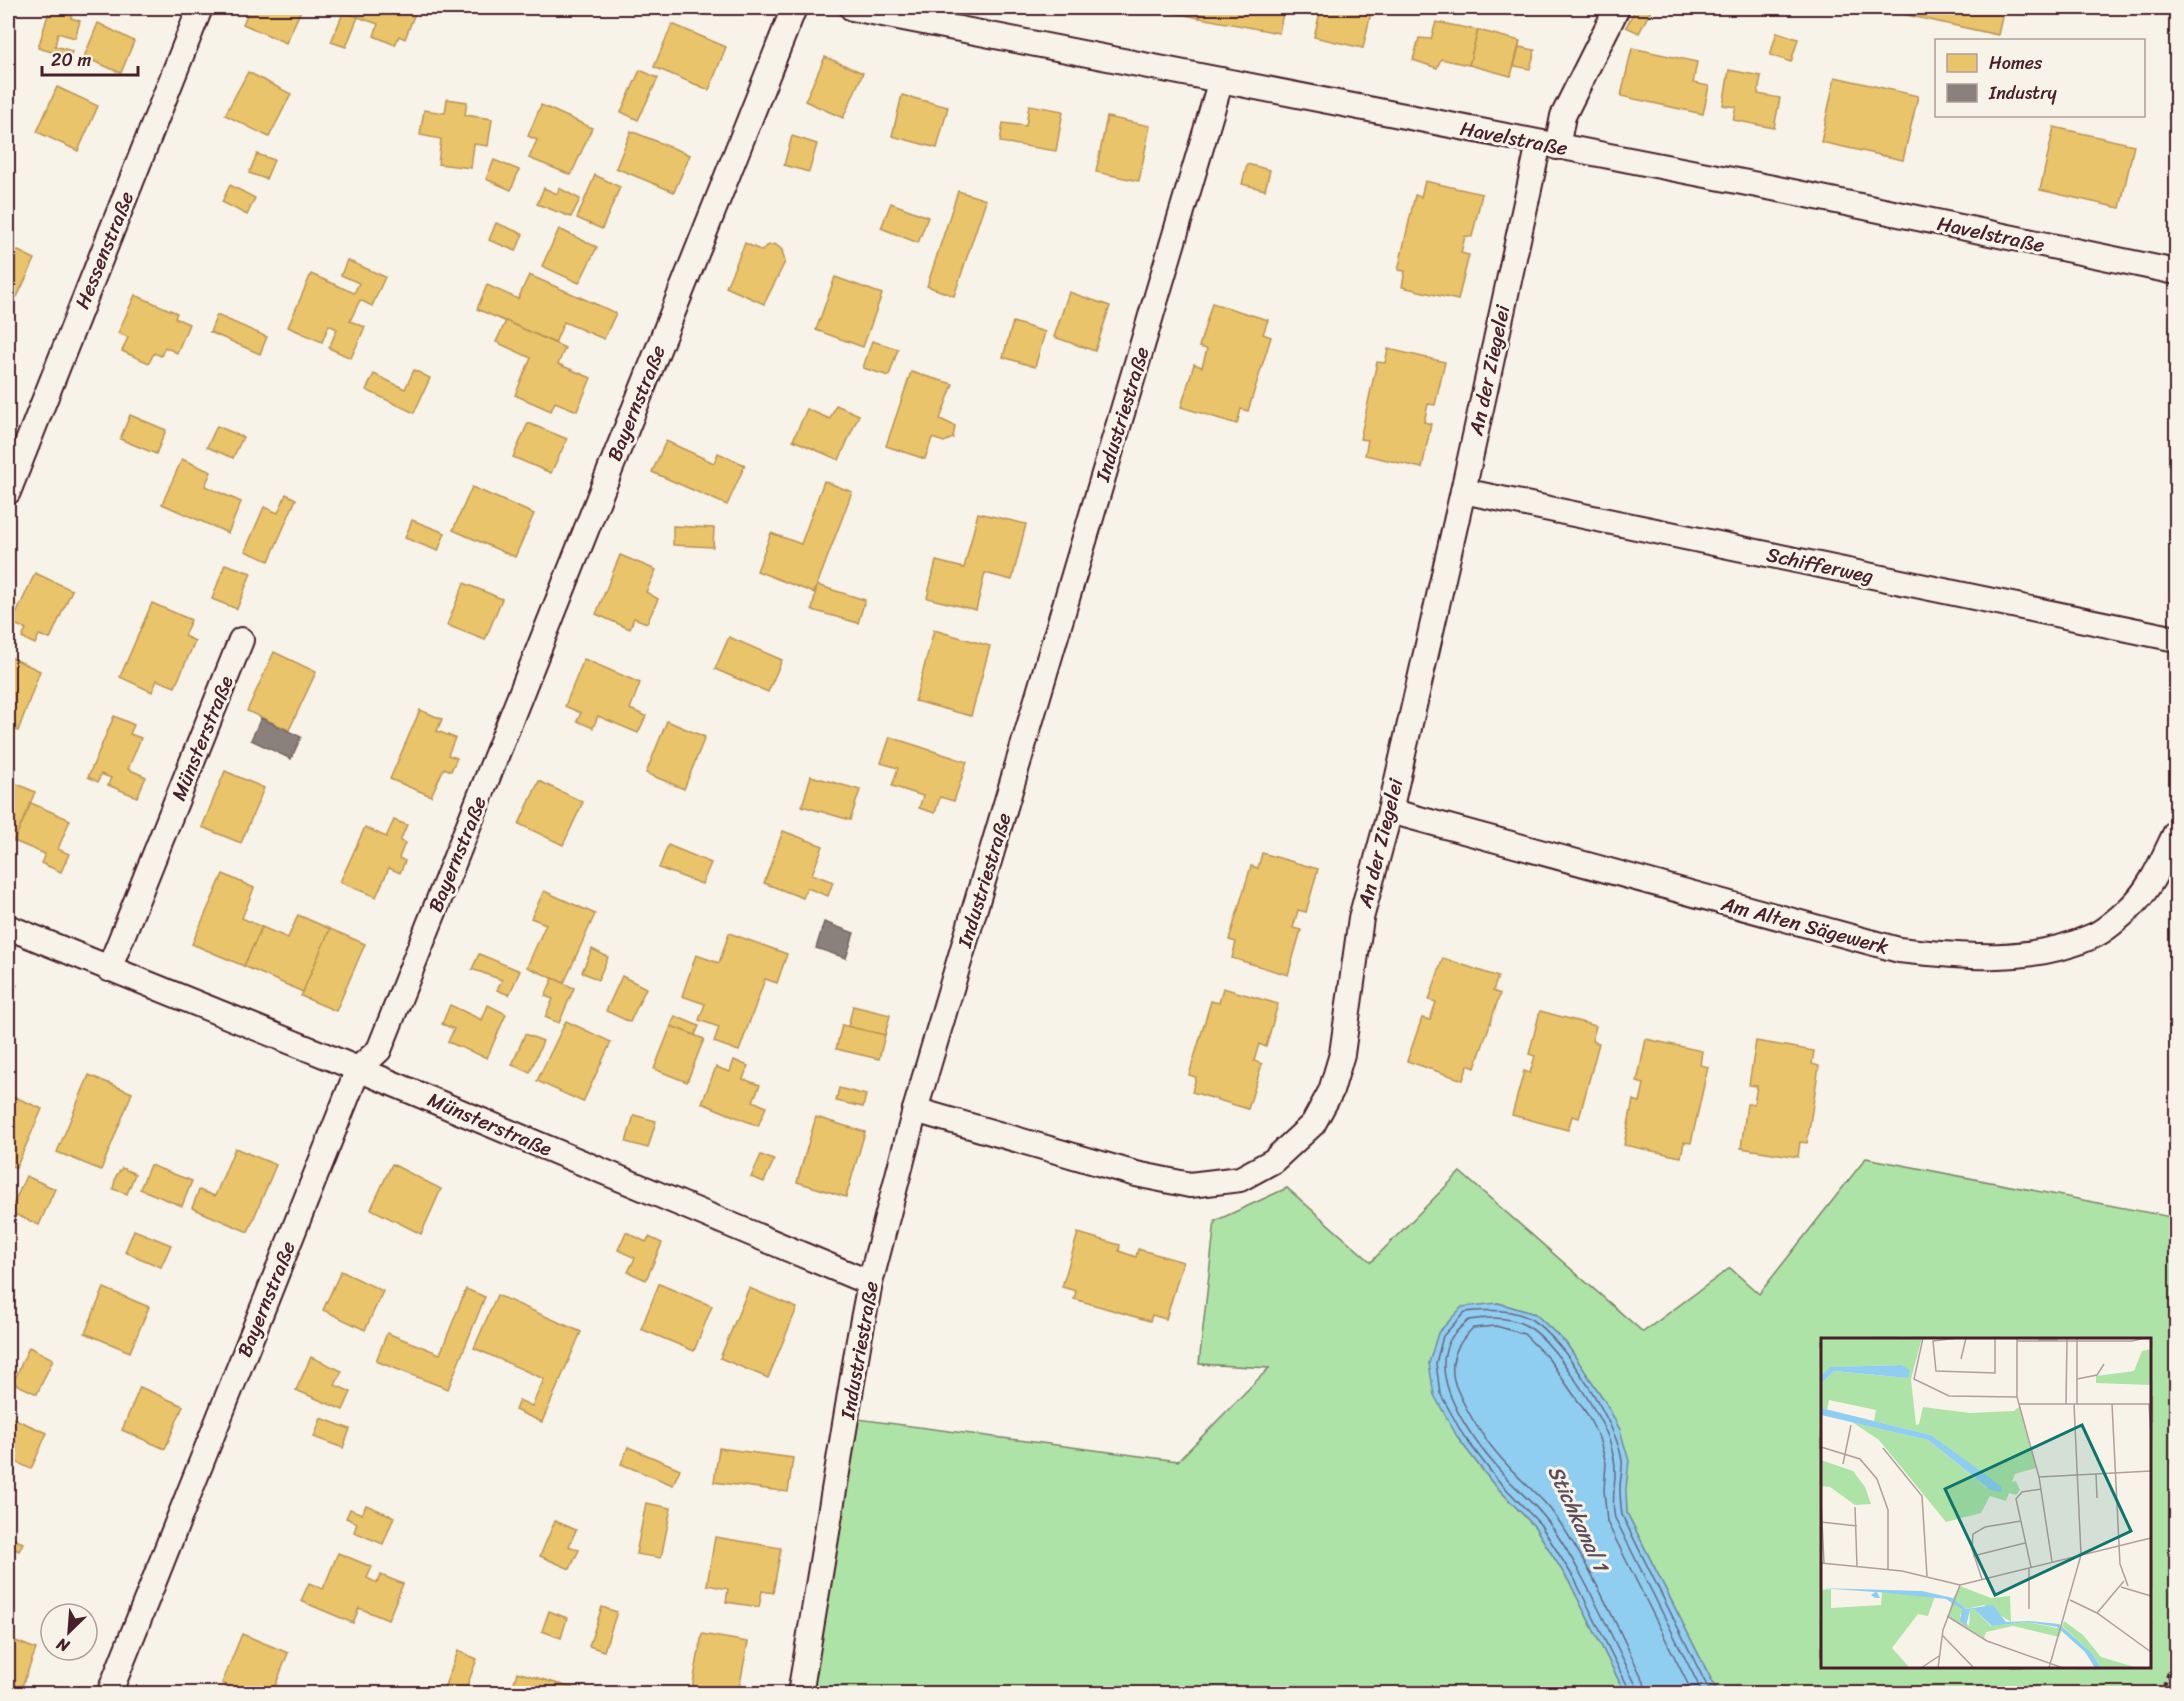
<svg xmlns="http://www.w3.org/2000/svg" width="2184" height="1701" font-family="Sriracha,sans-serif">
  <rect width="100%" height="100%" fill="#f7f3e8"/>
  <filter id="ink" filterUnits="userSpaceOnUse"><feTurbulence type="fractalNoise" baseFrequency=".0167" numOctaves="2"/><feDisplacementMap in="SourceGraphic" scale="12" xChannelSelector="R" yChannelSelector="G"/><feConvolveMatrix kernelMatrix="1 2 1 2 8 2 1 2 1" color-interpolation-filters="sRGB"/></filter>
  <g filter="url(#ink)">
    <path fill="#ade3a6" stroke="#7c8168" stroke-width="1.5" fill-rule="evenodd" d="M1866 1158 2176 1218V1693H1718L1627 1513 1620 1430 1606 1403 1566 1343 1535 1314 1498 1303 1458 1438 1491 1481 1535 1527 1570 1583 1625 1693 811 1694 858 1419 1178 1461 1269 1368 1199 1364 1215 1221 1287 1188 1371 1262 1460 1172 1643 1332 1730 1268 1759 1294ZM1822 1340H2150V1666H1822Z"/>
    <polygon fill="#90cef1" stroke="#7488a2" stroke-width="1.5" points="1498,1303 1535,1314 1566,1343 1606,1403 1620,1430 1629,1461 1626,1489 1627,1513 1718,1693 1625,1693 1570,1583 1535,1527 1491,1481 1458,1438 1434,1395 1429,1363 1438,1333 1462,1307"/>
    <g fill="#e9c46a" stroke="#b99257" stroke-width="1.5">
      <polygon points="50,8 74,8 71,18 80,21 75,38 58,33 55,46 72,51 70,57 38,48"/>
      <polygon points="250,8 302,8 286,43 243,24"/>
      <polygon points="361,8 417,8 405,39 399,36 395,45 374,36 378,24 358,17"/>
      <polygon points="1151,8 1202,8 1200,18"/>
      <polygon points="1202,8 1284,8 1279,33 1200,18"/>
      <polygon points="1321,8 1372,8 1363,48 1314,37"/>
      <polygon points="1482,8 1500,8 1498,14 1481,10"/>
      <polygon points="1636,8 1652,8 1639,33 1626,27"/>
      <polygon points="1875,8 2004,8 1998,35"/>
      <polygon points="344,11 358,17 346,47 331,42"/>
      <polygon points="1436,22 1478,30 1469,65 1441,59 1437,68 1413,60 1419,38 1431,39"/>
      <polygon points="98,23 134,41 121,73 84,57"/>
      <polygon points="672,24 726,47 709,90 654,67"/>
      <polygon points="1478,30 1520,41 1511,76 1469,65"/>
      <polygon points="1777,32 1798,39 1791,62 1770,55"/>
      <polygon points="1519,47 1535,50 1530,69 1514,66"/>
      <polygon points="1632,48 1697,62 1693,83 1709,86 1703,114 1621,96"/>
      <polygon points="825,57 863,73 843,118 805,101"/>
      <polygon points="640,70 658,78 638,120 621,112"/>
      <polygon points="1729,70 1761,76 1758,94 1780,98 1774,128 1733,120 1736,107 1723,105"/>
      <polygon points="248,72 291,94 269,137 225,115"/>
      <polygon points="1835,77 1918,96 1903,160 1821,142"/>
      <polygon points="57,87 98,106 78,151 37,132"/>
      <polygon points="902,95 948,107 937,148 892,136"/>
      <polygon points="447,99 467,102 465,115 492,119 488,146 474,144 471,168 438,164 441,139 420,135 424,110 445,113"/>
      <polygon points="541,105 592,128 571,175 529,158 537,140 528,136"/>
      <polygon points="1029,105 1063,111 1056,151 1000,142 1003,123 1026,126"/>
      <polygon points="1107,117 1150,126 1139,181 1096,172"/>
      <polygon points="2054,127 2134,145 2120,208 2040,190"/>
      <polygon points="631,131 690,155 674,192 616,168"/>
      <polygon points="792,136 817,144 809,172 784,165"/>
      <polygon points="257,154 274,160 266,179 249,173"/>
      <polygon points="494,160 519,170 511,190 486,179"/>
      <polygon points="1247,164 1270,170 1265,190 1242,184"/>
      <polygon points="595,175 620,187 602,229 577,218"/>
      <polygon points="1425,181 1482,194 1472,237 1465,236 1461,253 1469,255 1458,300 1402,287 1405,271 1398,270 1415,195 1421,197"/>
      <polygon points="230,185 255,198 247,215 222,202"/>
      <polygon points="544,188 557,194 559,188 580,199 571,217 537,204"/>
      <polygon points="958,191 986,200 954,296 927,286"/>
      <polygon points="891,203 928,217 918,243 881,228"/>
      <polygon points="496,223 523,234 516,251 489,240"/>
      <polygon points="559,229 597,247 579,283 542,266"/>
      <polygon points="745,243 762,251 766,246 775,244 782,250 785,262 764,304 726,287"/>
      <polygon points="8,246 35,259 17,297 8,293"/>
      <polygon points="347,260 385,277 372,306 360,300 350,321 365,327 351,358 329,348 337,329 329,325 322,342 288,327 311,274 354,293 359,283 341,275"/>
      <polygon points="529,275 616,313 604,339 564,322 555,343 477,309 487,285 518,299"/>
      <polygon points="835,277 882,294 863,347 816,330"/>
      <polygon points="1069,292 1110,306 1095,351 1054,337"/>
      <polygon points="135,295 177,313 175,318 189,324 177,353 165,347 161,356 154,353 149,363 122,351 128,337 118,333"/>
      <polygon points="1212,303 1268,320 1263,334 1271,337 1248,411 1241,409 1237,424 1181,407 1194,364 1202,367 1207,349 1199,347"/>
      <polygon points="217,315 267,337 260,354 210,332"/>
      <polygon points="506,321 565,348 558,364 591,378 577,411 555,402 551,411 515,395 531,358 496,342"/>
      <polygon points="1013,322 1045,332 1035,367 1003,357"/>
      <polygon points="872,341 898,349 889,376 863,368"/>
      <polygon points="1388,349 1445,362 1435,405 1428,404 1424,422 1431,424 1422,468 1365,455 1368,440 1360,439 1377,362 1385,363"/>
      <polygon points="414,370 430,378 414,413 366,390 374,374 405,389"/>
      <polygon points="911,372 953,384 940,419 955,426 953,438 944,442 932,438 925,459 886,446"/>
      <polygon points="836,405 859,415 839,460 793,440 807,409 830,419"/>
      <polygon points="130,415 166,430 156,454 120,439"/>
      <polygon points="528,423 567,439 551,473 513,457"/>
      <polygon points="217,426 243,437 233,458 207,447"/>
      <polygon points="666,441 714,463 718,453 745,465 727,505 652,472"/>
      <polygon points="182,459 211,472 205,486 241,502 228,533 162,504"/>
      <polygon points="824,481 852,492 814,593 757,571 771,533 801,544"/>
      <polygon points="472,487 534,514 515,557 453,530"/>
      <polygon points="286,494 296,499 269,561 245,551 264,507 278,513"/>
      <polygon points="978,513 1026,524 1012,580 985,573 976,610 927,598 936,561 964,568"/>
      <polygon points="412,520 445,533 438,551 405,538"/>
      <polygon points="673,526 714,528 713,547 673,545"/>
      <polygon points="620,555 656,570 646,592 658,599 647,623 634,618 630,629 596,614"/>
      <polygon points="225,564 251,573 237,609 212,599"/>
      <polygon points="35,573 72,590 50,639 39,635 35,644 22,638 26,629 12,623"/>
      <polygon points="464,583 502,599 485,640 447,625"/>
      <polygon points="817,585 865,600 858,623 812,610"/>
      <polygon points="152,603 191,620 184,636 195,641 175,687 157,680 152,692 120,677"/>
      <polygon points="934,630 990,646 971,716 915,701"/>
      <polygon points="729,637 782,660 768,692 715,669"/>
      <polygon points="274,652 316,672 289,730 247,711"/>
      <polygon points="8,656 40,671 18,731 8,727"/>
      <polygon points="584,659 640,683 630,709 646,716 638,733 598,716 593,728 577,721 581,713 565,706"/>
      <polygon points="420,710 442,719 437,731 455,738 448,755 457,758 451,771 444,768 431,796 390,779"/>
      <polygon points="114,716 134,725 130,734 141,738 128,769 146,777 137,797 108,785 111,778 101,774 98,782 88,777"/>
      <polygon points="667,721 705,737 684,789 646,773"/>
      <polygon points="890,737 967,762 954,801 940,797 935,813 919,808 923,796 892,786 898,768 881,763"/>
      <polygon points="225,771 264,788 241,843 202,827"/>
      <polygon points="811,776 860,790 850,820 802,806"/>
      <polygon points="8,780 35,792 14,841 8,838"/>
      <polygon points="539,781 583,802 563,845 519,824"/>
      <polygon points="31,803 70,820 58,849 69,854 61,872 41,863 45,854 14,841"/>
      <polygon points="394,820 407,825 400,841 405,843 399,858 405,861 400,873 389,868 376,897 340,882 365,827 386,837"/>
      <polygon points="783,831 823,846 812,874 833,882 828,896 807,888 803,898 764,883"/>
      <polygon points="668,845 711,863 702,884 659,868"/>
      <polygon points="1262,853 1318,869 1306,912 1298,910 1293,928 1301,930 1288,975 1232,958 1236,942 1229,940 1251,866 1258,868"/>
      <polygon points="223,874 254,888 242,918 262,927 244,966 192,944"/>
      <polygon points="544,891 595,914 564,983 527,967 546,924 531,918"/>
      <polygon points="298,915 330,929 303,992 244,966 262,927 288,938"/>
      <polygon points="330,929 365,944 336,1011 301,996"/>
      <polygon points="729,933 787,954 777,983 765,979 739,1051 714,1042 719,1027 699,1020 705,1004 682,996 696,955 719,963"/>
      <polygon points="592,949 608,957 598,980 582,972"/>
      <polygon points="479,954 520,971 509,995 497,990 502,980 472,969"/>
      <polygon points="1443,958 1498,977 1493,991 1500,994 1475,1068 1468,1065 1463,1080 1407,1061 1422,1018 1430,1020 1436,1002 1429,1000"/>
      <polygon points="622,976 646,988 630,1022 606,1011"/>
      <polygon points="553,978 574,988 559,1023 545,1017 553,999 545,996"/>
      <polygon points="8,980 17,985 8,1004"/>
      <polygon points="1223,988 1278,1004 1266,1047 1259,1044 1254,1061 1262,1064 1248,1109 1192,1092 1196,1077 1189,1075 1211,1001 1219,1003"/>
      <polygon points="450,1005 482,1020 488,1005 506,1014 487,1058 448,1042 454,1029 442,1024"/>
      <polygon points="853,1006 890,1015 885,1035 848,1027"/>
      <polygon points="1540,1011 1596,1026 1592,1041 1599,1043 1579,1118 1572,1116 1568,1130 1512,1115 1524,1071 1530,1073 1535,1056 1529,1054"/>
      <polygon points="675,1016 699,1026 695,1035 671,1026"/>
      <polygon points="566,1021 611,1042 583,1102 537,1081"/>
      <polygon points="842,1025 885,1035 879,1059 836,1049"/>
      <polygon points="671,1026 704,1039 687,1082 654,1069"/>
      <polygon points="525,1034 543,1041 530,1072 512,1065"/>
      <polygon points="1646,1039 1702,1051 1700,1065 1708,1067 1691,1143 1684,1142 1681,1157 1624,1145 1633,1100 1640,1102 1644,1084 1637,1082"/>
      <polygon points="1756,1041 1814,1051 1812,1064 1819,1066 1807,1143 1800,1142 1798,1157 1741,1148 1747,1104 1754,1104 1757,1086 1749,1085"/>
      <polygon points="734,1060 748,1066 743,1079 760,1085 753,1101 766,1107 758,1126 702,1103 716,1067 730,1072"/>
      <polygon points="89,1075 132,1093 101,1170 57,1152"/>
      <polygon points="839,1088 866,1095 863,1107 836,1101"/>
      <polygon points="8,1094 42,1109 16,1168 8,1164"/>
      <polygon points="634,1115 656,1121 648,1148 626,1142"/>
      <polygon points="816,1117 865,1132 846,1197 797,1182"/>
      <polygon points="235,1148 276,1165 248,1232 192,1208 199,1190 215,1196"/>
      <polygon points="761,1155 774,1160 764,1182 751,1177"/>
      <polygon points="392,1164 441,1189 421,1234 371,1209"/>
      <polygon points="150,1165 192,1181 182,1206 140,1189"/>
      <polygon points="122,1168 135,1174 127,1194 113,1189 116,1176"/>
      <polygon points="26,1176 55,1189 39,1225 10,1212"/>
      <polygon points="134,1230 171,1245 161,1267 125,1252"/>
      <polygon points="626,1232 646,1242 649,1237 662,1243 646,1280 628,1272 635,1258 618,1250"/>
      <polygon points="1078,1233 1120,1245 1119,1251 1136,1257 1138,1249 1183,1262 1166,1319 1152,1315 1150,1321 1074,1299 1076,1291 1062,1287"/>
      <polygon points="341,1271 383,1291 365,1330 323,1310"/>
      <polygon points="659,1284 712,1306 694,1351 641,1329"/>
      <polygon points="104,1288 149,1307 130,1352 85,1333"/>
      <polygon points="749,1288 797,1308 768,1378 720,1358"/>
      <polygon points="466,1289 485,1297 448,1389 376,1361 387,1333 440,1354"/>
      <polygon points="497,1295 581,1332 542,1422 515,1410 519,1400 532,1406 544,1379 474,1348"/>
      <polygon points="29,1347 53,1359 37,1394 13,1383"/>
      <polygon points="311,1357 342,1371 335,1385 351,1392 343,1410 296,1390"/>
      <polygon points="140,1387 183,1406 165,1449 122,1430"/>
      <polygon points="8,1416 47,1433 31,1469 8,1458"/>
      <polygon points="321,1418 350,1429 343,1448 314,1437"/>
      <polygon points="628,1447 680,1469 673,1485 621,1464"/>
      <polygon points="719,1448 793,1458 788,1492 714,1482"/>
      <polygon points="646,1503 671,1508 661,1558 636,1554"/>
      <polygon points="366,1505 394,1517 383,1544 354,1532 357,1523 346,1518 350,1509 362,1514"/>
      <polygon points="555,1521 576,1530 569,1546 579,1550 570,1569 540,1556"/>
      <polygon points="8,1537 23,1543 19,1551 9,1546 8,1549"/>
      <polygon points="715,1537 781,1548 773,1593 762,1591 759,1607 726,1602 728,1589 707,1585"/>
      <polygon points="338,1553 372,1567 367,1578 377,1583 381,1575 403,1584 388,1620 359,1608 353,1623 301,1601 309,1583 323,1589"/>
      <polygon points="602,1607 617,1612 604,1651 589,1646"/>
      <polygon points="549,1611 567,1618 561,1638 542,1631"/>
      <polygon points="242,1634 288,1653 272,1694 224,1694 227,1685 222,1683"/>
      <polygon points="702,1634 748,1642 738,1694 714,1694 692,1689"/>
      <polygon points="8,1638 36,1649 21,1689 8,1684"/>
      <polygon points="458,1651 477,1659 464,1694 457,1694 444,1688"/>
      <polygon points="517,1672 587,1692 587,1694 511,1694"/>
    </g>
    <g fill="#8a817c" stroke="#776464" stroke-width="1.5">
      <polygon points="261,718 301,737 291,759 251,740"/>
      <polygon points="824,922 854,933 846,958 816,948"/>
    </g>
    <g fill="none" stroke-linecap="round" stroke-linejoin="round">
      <g stroke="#66657a" stroke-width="1.5">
        <path d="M1630 1694 1629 1689 1575 1580 1540 1524 1495 1477 1463 1435 1440 1393 1436 1363 1443 1336 1465 1312C1486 1310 1514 1308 1532 1320 1563 1339 1618 1425 1622 1461 1623 1469 1620 1479 1620 1488 1620 1497 1621 1507 1622 1515L1711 1694"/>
        <path d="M1637 1694 1636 1685C1608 1630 1583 1570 1547 1520 1534 1503 1516 1489 1502 1473 1475 1443 1427 1381 1450 1340 1454 1332 1463 1325 1469 1320 1488 1317 1509 1316 1527 1326 1552 1339 1594 1406 1606 1432 1610 1440 1612 1450 1614 1459 1618 1476 1610 1499 1615 1518L1703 1694"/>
        <path d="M1646 1694 1644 1682C1617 1626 1591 1566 1554 1514 1542 1497 1524 1484 1510 1468 1489 1446 1469 1417 1457 1389 1447 1365 1455 1345 1473 1328L1496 1326 1524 1334 1548 1358 1587 1414 1599 1438 1606 1463 1604 1490 1607 1522 1693 1694"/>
      </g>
      <g stroke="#4a1f2b" stroke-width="28">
        <g id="street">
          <polyline points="852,8 1788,191 2176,272"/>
          <polyline points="1557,147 1563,116 1617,8"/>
          <polyline points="1463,491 2176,639"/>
          <polyline points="8,492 200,8"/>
          <path d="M1390 811 1899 950C1963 957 2032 964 2093 936 2105 931 2119 918 2129 909 2152 888 2163 858 2176 832"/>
          <polyline points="8,927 358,1069 870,1283"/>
          <polyline points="109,969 241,640"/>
          <polyline points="915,1110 1136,1174 1190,1185 1240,1179 1273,1161 1313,1124 1331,1091 1342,1054 1361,918 1390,811 1463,491 1539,143"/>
          <polyline points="109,1694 358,1069 379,1050 794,8"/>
          <polyline points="800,1694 859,1340 870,1283 915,1110 1221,80"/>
        </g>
      </g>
      <polyline stroke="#4a1f2b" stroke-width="4" stroke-dasharray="4.5 4.5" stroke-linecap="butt" points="2161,1694 2176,1653"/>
      <use href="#street" stroke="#f7f3e8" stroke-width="24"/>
    </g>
  </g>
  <g text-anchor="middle" stroke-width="6" stroke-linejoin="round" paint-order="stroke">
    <g font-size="20" fill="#4a1f2b" stroke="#f7f3e8">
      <text transform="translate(1514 138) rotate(11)" y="7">Havelstraße</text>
      <text transform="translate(1991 234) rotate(12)" y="7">Havelstraße</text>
      <text transform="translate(104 250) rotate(-68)" y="7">Hessenstraße</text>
      <text transform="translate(1489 370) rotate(-78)" y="7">An der Ziegelei</text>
      <text transform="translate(636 403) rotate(-68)" y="7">Bayernstraße</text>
      <text transform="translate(1122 414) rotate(-73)" y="7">Industriestraße</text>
      <text transform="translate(1820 565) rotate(12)" y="7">Schifferweg</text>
      <text transform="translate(202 738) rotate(-68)" y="7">Münsterstraße</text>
      <text transform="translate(1380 843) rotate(-76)" y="7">An der Ziegelei</text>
      <text transform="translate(457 854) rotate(-68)" y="7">Bayernstraße</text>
      <text transform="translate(984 880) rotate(-73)" y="7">Industriestraße</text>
      <text transform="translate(1805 925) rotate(15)" y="7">Am Alten Sägewerk</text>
      <text transform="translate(490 1124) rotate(23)" y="7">Münsterstraße</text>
      <text transform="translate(266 1299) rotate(-68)" y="7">Bayernstraße</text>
      <text transform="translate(859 1350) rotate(-80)" y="7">Industriestraße</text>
    </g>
    <g font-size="21" font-style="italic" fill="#5c4b5c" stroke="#f7f3e8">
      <text transform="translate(1578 1518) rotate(65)" y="7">Stichkanal 1</text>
    </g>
  </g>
  <g transform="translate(1821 1338)">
    <rect width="330" height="330" fill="#f7f3e8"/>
    <path d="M0 0H101L90 41 95 87 98 86 102 69 149 75 193 73 199 68 215 130 194 136 191 144 195 143 199 152 195 157 188 155 185 163 169 158 160 175 125 184 58 102 31 84 107 102 166 150 170 143 110 97 53 83 55 72 8 62 6 72 0 70V46L13 33 87 40 80 27 13 29 0 38ZM330 11V47L275 45V38L313 33 321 13ZM0 122 32 133 44 149 50 166 34 167 9 149 0 148ZM139 248 170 260 189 258 190 284 163 267 145 271 132 260ZM10 251V270L60 267 61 254 114 258 107 278 97 276 71 310 89 330H0V252ZM131 263 142 271 139 278 148 288 149 272 153 271 170 288 206 284 241 291 238 299 192 288 165 294 163 300 127 278ZM243 283 262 297 280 319 317 330H280L271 315 241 288Z" fill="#ade3a6"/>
    <path d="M80 27 89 32 87 40 13 33 0 46V38L9 29ZM0 70 110 97 180 148 181 154 169 152 107 102 0 77ZM0 250 101 253 132 260 145 271 172 267 185 284 208 283 238 286 271 315 280 330H274L264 314 236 289 206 284 171 288 153 271 149 272 145 288 139 283 141 271 125 261 56 254 59 260H54L50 257 54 254Z" fill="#90cef1"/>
    <path fill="none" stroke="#b29e9c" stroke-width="1.5" d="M102 0 93 41 128 58 196 59M137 0 112 3 115 33 174 35V0M196 0V59L218 139 231 224M217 2H237M196 3H311L324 0M140 21 145 0M256 41 276 37 283 26M198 66H330M245 66 246 0M256 66V0M291 66 299 226 307 248M328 66 330 99M0 109 39 121 56 141 67 172V232M62 110 101 158 106 238M22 126 30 87M275 136 276 160M218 139 330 133M0 162 3 225M34 169 36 229M0 184 36 188M152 218 204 205M0 225 81 233 139 247M210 229 195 161 201 154 220 151M161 241 151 211 152 196 164 189 200 183M139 247 330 200M300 249 330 258M249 262 276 275 330 314M208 271V230M276 275 303 243M126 278 166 303 242 330M121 297 153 330M100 330 118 318M117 330 122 292 139 247M228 330 260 217 253 66"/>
    <path fill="#0f766e" fill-opacity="0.15" stroke="#0f766e" stroke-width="3" d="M261 87 310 193 174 257 124 151Z"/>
    <rect width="330" height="330" fill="none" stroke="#4a1f2b" stroke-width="3"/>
  </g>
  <rect width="2184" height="1701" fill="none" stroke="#f7f3e8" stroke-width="30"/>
  <rect x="15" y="15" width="2154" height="1671" fill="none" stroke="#4a1f2b" stroke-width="2" filter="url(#ink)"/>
  <rect x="1935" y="39" width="210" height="78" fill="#f7f3e8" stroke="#b29e9c" stroke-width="1.5"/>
  <rect x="1947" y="54" width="30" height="18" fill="#e9c46a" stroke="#b29e9c" stroke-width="1.5"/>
  <text x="1989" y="69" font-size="18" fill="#4a1f2b">Homes</text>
  <rect x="1947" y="84" width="30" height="18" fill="#8a817c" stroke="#b29e9c" stroke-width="1.5"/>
  <text x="1989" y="99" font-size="18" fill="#4a1f2b">Industry</text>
  <g transform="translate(69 1632) rotate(205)"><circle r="28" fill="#f7f3e8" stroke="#b29e9c" stroke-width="1.5"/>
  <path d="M0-4.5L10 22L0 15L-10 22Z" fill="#4a1f2b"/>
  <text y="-9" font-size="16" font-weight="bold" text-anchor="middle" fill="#4a1f2b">N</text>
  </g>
  <path d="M42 66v9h96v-9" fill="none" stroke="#4a1f2b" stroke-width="3"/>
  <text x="51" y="66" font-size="18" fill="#4a1f2b" stroke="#f7f3e8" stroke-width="4.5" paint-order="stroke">20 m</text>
</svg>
